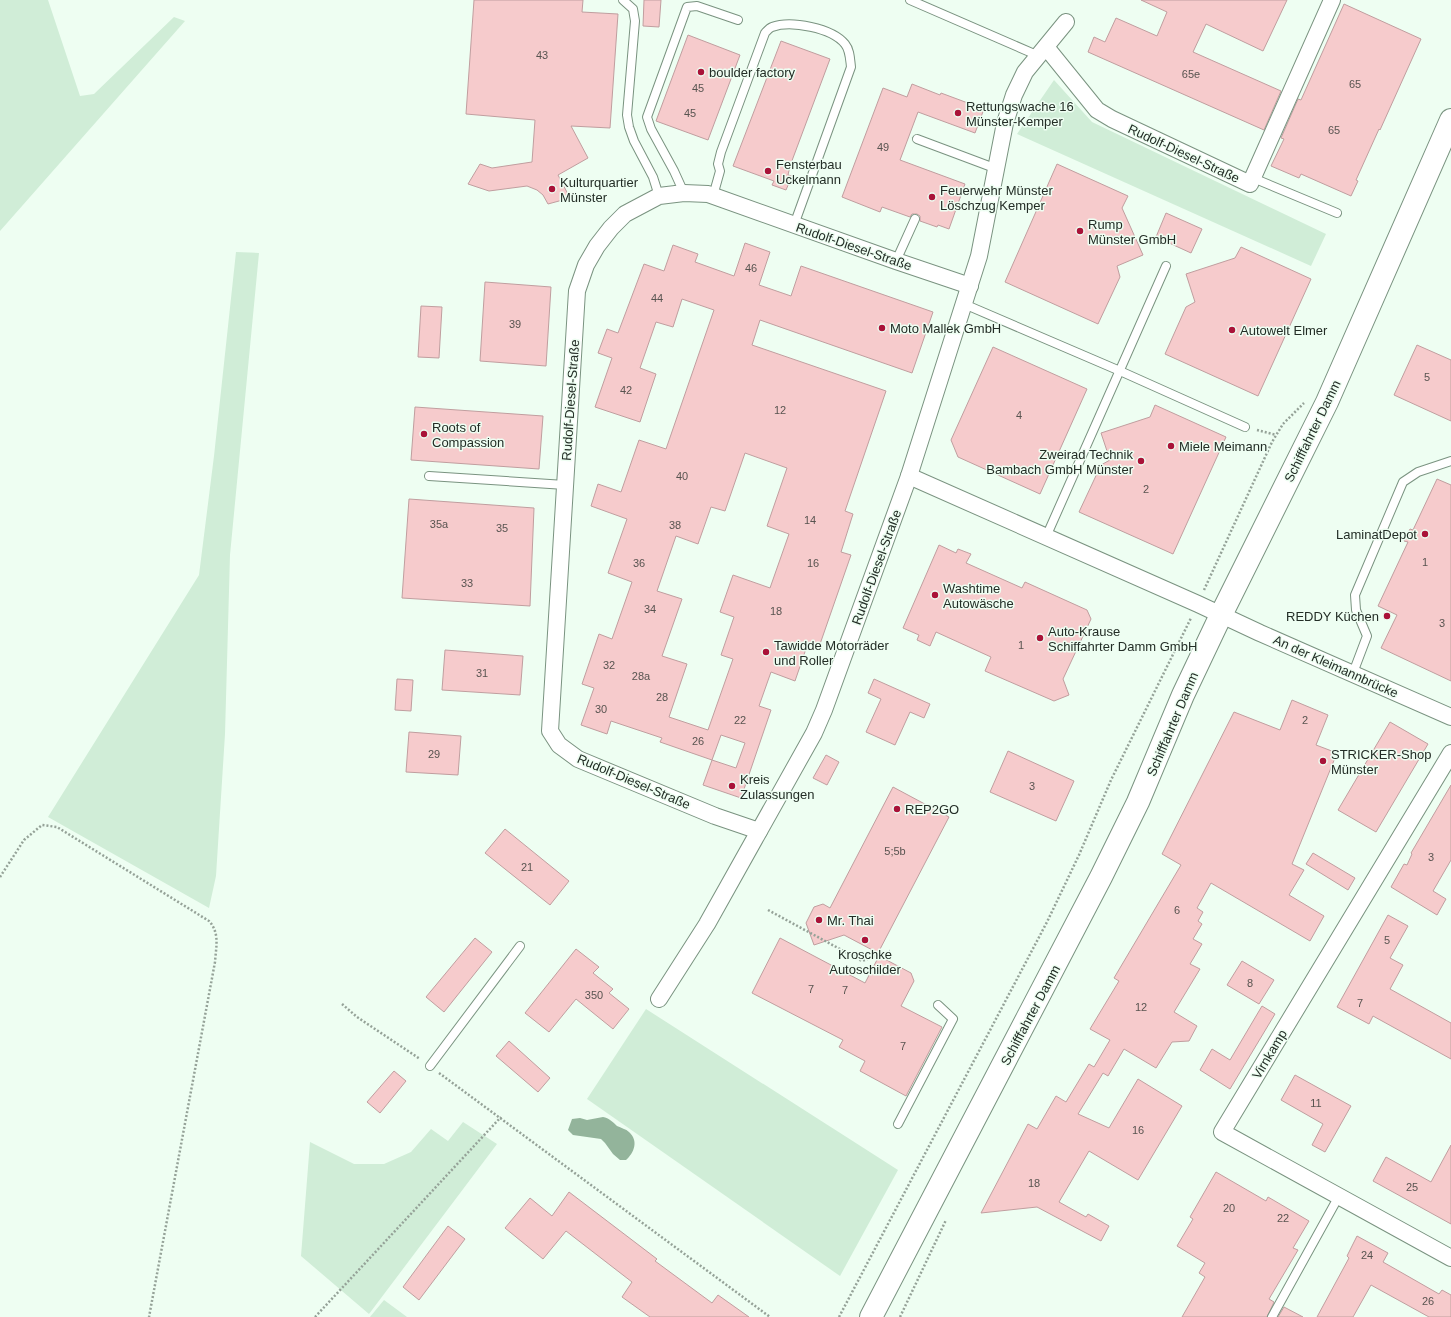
<svg xmlns="http://www.w3.org/2000/svg" width="1451" height="1317" font-family="Arial,sans-serif">
  <rect width="100%" height="100%" fill="#eefef2"/>
  <g fill="#d0edd7">
    <polygon points="0,0 48,0 80,96 94,94 174,17 185,21 0,231"/>
    <polygon points="1054,80 1092,122 1326,234 1311,266 1017,134"/>
    <polygon points="236,252 259,253 230,555 225,734 216,876 209,908 48,817 199,575 214,456"/>
    <polygon points="646,1009 898,1170 840,1276 587,1099"/>
    <polygon points="463,1122 497,1144 369,1314 301,1256 310,1142 354,1164 384,1164 411,1152 431,1129 448,1141"/>
    <polygon points="384,1300 407,1317 370,1317"/>
  </g>
  <path fill="#93b49b" d="M603 1117C609 1118 613 1122 617 1126 621 1128 626 1129 629 1132 639 1141 634 1153 626 1160H620L613 1154 605 1143 601 1139 573 1135 568 1130 572 1119 580 1118 587 1120Z"/>
  <g fill="#f6cbcc" stroke="#c09e9f" fill-rule="evenodd">
    <polygon points="474,0 583,0 582,12 618,14 610,128 571,126 588,158 558,175 570,198 548,204 543,195 537,190 527,186 489,191 468,184 480,164 492,168 532,162 535,120 466,114"/>
    <polygon points="644,0 661,0 659,27 643,26"/>
    <polygon points="1141,0 1287,0 1263,51 1206,24 1193,52 1281,91 1264,130 1088,52 1094,37 1105,42 1116,18 1157,36 1167,12"/>
    <polygon points="1344,4 1421,39 1380,130 1379,129 1356,180 1358,181 1351,196 1301,174 1299,178 1271,166 1284,139 1281,138 1298,99 1301,100"/>
    <polygon points="688,35 740,55 708,140 656,121"/>
    <polygon points="781,41 830,59 790,166 788,175 792,176 786,190 772,185 774,181 733,166"/>
    <polygon points="912,84 940,95 941,93 984,109 975,133 918,112 900,160 965,184 949,229 938,225 937,227 920,221 920,216 917,214 912,214 910,217 882,207 880,212 842,197 883,88 907,97"/>
    <polygon points="1057,164 1128,196 1122,208 1143,255 1117,266 1120,277 1098,324 1005,282"/>
    <polygon points="1166,213 1202,229 1191,253 1156,237"/>
    <path d="M745 243 770 252 759 285 791 296 801 266 933 312 912 373 760 320 752 345 886 391 845 511 853 514 841 552 851 555 819 647 808 643 795 681 771 672 759 706 771 710 741 798 703 785 712 760 660 742 662 738 611 721 607 734 581 725 594 688 582 684 599 634 612 639 632 582 608 573 627 519 591 506 598 484 621 492 639 440 666 449 714 310 682 299 673 327 656 322 640 368 656 374 640 422 595 407 612 358 598 353 607 329 618 333 644 264 664 271 673 245 698 254 695 262 734 276ZM745 453 787 468 767 526 789 534 770 588 733 575 720 612 734 617 721 655 733 659 708 730 669 717 687 664 662 656 682 599 657 591 676 536 698 544 711 507 725 511ZM721 735 745 743 736 768 712 760Z"/>
    <polygon points="1241,247 1311,279 1258,396 1165,354 1186,307 1195,302 1186,274 1235,258"/>
    <polygon points="485,282 551,287 546,366 480,361"/>
    <polygon points="421,306 442,307 439,358 418,357"/>
    <polygon points="1417,345 1451,360 1451,421 1394,395"/>
    <polygon points="993,347 1087,389 1040,494 958,457 951,440"/>
    <polygon points="1155,405 1226,437 1173,554 1079,512 1101,465 1110,460 1101,433 1150,417"/>
    <polygon points="415,407 543,416 539,469 411,460"/>
    <polygon points="1437,479 1451,485 1451,681 1381,648 1397,615 1378,606 1408,542 1404,541 1410,529 1413,530"/>
    <polygon points="409,499 534,508 530,606 402,598"/>
    <polygon points="939,545 956,553 958,549 971,554 966,563 1022,588 1025,582 1087,610 1091,619 1063,679 1069,695 1054,701 985,671 991,657 936,632 930,646 917,640 919,635 903,628"/>
    <polygon points="445,650 523,656 520,695 442,690"/>
    <polygon points="397,679 413,680 411,711 395,710"/>
    <polygon points="874,679 930,704 924,718 910,712 895,745 866,732 881,699 868,693"/>
    <polygon points="1292,700 1328,715 1316,745 1337,753 1292,864 1304,870 1289,895 1324,916 1310,941 1211,883 1197,908 1203,912 1198,921 1202,924 1193,939 1202,944 1190,964 1200,969 1174,1012 1197,1026 1189,1041 1172,1042 1156,1068 1124,1049 1108,1076 1103,1073 1078,1114 1109,1128 1138,1079 1182,1106 1138,1180 1089,1151 1059,1202 1086,1217 1088,1214 1109,1226 1101,1241 1037,1207 981,1213 1028,1124 1037,1129 1056,1096 1066,1102 1089,1064 1094,1067 1110,1040 1090,1029 1119,981 1114,978 1181,865 1162,854 1234,712 1280,730"/>
    <polygon points="1390,722 1428,744 1376,832 1338,810"/>
    <polygon points="409,732 461,736 458,775 406,772"/>
    <polygon points="1008,751 1074,781 1056,821 990,792"/>
    <polygon points="826,755 839,762 827,785 813,778"/>
    <polygon points="1451,785 1451,860 1433,891 1446,899 1437,915 1391,887 1404,864 1407,865 1412,854 1411,853"/>
    <polygon points="893,787 949,817 878,953 844,935 814,945 806,923 814,907 823,904 830,908"/>
    <polygon points="505,829 569,881 550,905 485,853"/>
    <polygon points="1313,853 1355,878 1348,890 1306,864"/>
    <polygon points="1388,915 1408,926 1390,958 1403,965 1390,989 1451,1023 1451,1059 1373,1016 1369,1024 1337,1007"/>
    <polygon points="475,938 492,952 444,1012 426,997"/>
    <polygon points="780,938 865,983 879,956 911,973 914,981 901,1006 942,1027 906,1096 860,1071 865,1061 839,1047 843,1040 752,993"/>
    <polygon points="576,949 599,967 593,973 613,989 609,993 629,1009 613,1029 576,999 549,1032 525,1013"/>
    <polygon points="1242,961 1274,980 1259,1004 1227,985"/>
    <polygon points="1262,1006 1275,1014 1230,1089 1200,1070 1212,1049 1230,1060"/>
    <polygon points="509,1041 550,1078 538,1092 496,1056"/>
    <polygon points="394,1071 406,1081 380,1113 367,1102"/>
    <polygon points="1295,1075 1351,1106 1325,1152 1312,1145 1323,1124 1281,1100"/>
    <polygon points="1451,1145 1451,1224 1373,1181 1386,1157 1431,1182"/>
    <polygon points="1216,1172 1266,1201 1268,1197 1309,1221 1293,1248 1298,1250 1269,1299 1274,1302 1267,1317 1182,1317 1205,1277 1199,1273 1205,1263 1177,1246 1193,1219 1190,1217"/>
    <polygon points="569,1192 657,1259 655,1261 712,1303 718,1295 749,1317 650,1317 622,1297 632,1282 566,1231 543,1259 505,1228 530,1198 552,1216"/>
    <polygon points="448,1226 465,1239 419,1300 403,1287"/>
    <polygon points="1357,1236 1388,1253 1383,1262 1439,1294 1442,1290 1451,1295 1451,1317 1429,1317 1371,1285 1353,1317 1317,1317 1349,1258 1347,1256"/>
    <polygon points="1284,1307 1303,1317 1278,1317"/>
  </g>
  <g fill="none" stroke-linecap="round" stroke-linejoin="round">
    <g stroke="#7a9380" stroke-width="10">
      <g id="lane">
        <polyline points="623,0 633,9 635,21 627,115 629,127 634,141 653,177 659,196"/>
        <polyline points="910,0 1039,56"/>
        <polyline points="917,139 997,169"/>
        <polyline points="1253,178 1337,213"/>
        <polyline points="684,193 674,171 651,129 647,117 687,7 697,6 738,20"/>
        <path d="M713 196 720 171 718 164 721 152 765 33C767 31 769 28 772 27 791 20 832 28 845 44 850 50 850 59 851 67L794 225"/>
        <polyline points="896,261 915,219"/>
        <polyline points="964,304 1120,371 1245,427"/>
        <polyline points="429,476 565,485"/>
        <polyline points="1046,537 1166,266"/>
        <polyline points="1353,673 1367,636 1356,610 1355,595 1403,482 1418,472 1451,461"/>
        <polyline points="430,1066 520,946"/>
        <polyline points="898,1124 953,1019 938,1005"/>
        <polyline points="1272,1317 1339,1196"/>
      </g>
    </g>
    <g stroke="#7a9380" stroke-width="18">
      <g id="street">
        <polyline points="1046,47 1097,110 1112,119 1250,184 1332,0"/>
        <polyline points="909,476 1198,604 1260,633 1451,717"/>
        <polyline points="1451,753 1222,1132 1451,1258"/>
        <polyline points="759,831 715,816 578,759 559,745 550,731 577,291 586,265 597,246 611,228 625,214 659,196 684,193 708,194 896,261 970,286"/>
        <polyline points="659,999 707,924 814,733 824,710 909,476 979,256 1005,123 1014,95 1025,72 1066,22"/>
      </g>
    </g>
    <g stroke="#7a9380" stroke-width="24">
      <polyline id="secondary" points="871,1317 1101,877 1138,802 1183,695 1221,615 1327,402 1451,120"/>
    </g>
    <g stroke="#95a298" stroke-width="2.5" stroke-dasharray="2 2" stroke-linecap="butt">
      <polyline points="1257,430 1276,435"/>
      <polyline points="1204,590 1272,442 1283,424 1304,403"/>
      <path d="M0 877 24 840 42 825 57 827 209 921C220 933 216 947 215 962L149 1317"/>
      <polyline points="768,910 862,961 890,951"/>
      <polyline points="342,1004 357,1017 420,1059"/>
      <polyline points="439,1073 770,1317"/>
      <polyline points="315,1317 501,1117"/>
      <polyline points="839,1317 1047,922 1079,855 1111,780 1191,618"/>
      <polyline points="900,1317 946,1220"/>
    </g>
    <use href="#lane" stroke="#fff" stroke-width="8"/>
    <use href="#street" stroke="#fff" stroke-width="16"/>
    <use href="#secondary" stroke="#fff" stroke-width="22"/>
  </g>
  <g fill="#a91238" stroke="#eefef2" stroke-width="1.5">
    <circle cx="701" cy="72" r="4"/>
    <circle cx="958" cy="113" r="4"/>
    <circle cx="768" cy="171" r="4"/>
    <circle cx="552" cy="189" r="4"/>
    <circle cx="932" cy="197" r="4"/>
    <circle cx="1080" cy="231" r="4"/>
    <circle cx="882" cy="328" r="4"/>
    <circle cx="1232" cy="330" r="4"/>
    <circle cx="424" cy="434" r="4"/>
    <circle cx="1171" cy="446" r="4"/>
    <circle cx="1141" cy="461" r="4"/>
    <circle cx="1425" cy="534" r="4"/>
    <circle cx="935" cy="595" r="4"/>
    <circle cx="1387" cy="616" r="4"/>
    <circle cx="1040" cy="638" r="4"/>
    <circle cx="766" cy="652" r="4"/>
    <circle cx="1323" cy="761" r="4"/>
    <circle cx="732" cy="786" r="4"/>
    <circle cx="897" cy="809" r="4"/>
    <circle cx="819" cy="920" r="4"/>
    <circle cx="865" cy="940" r="4"/>
  </g>
  <g text-anchor="middle" stroke-width="3" stroke-linejoin="round" paint-order="stroke">
    <g font-size="11" fill="#585450">
      <text x="542" y="59">43</text>
      <text x="1191" y="78">65e</text>
      <text x="1355" y="88">65</text>
      <text x="698" y="92">45</text>
      <text x="690" y="117">45</text>
      <text x="1334" y="134">65</text>
      <text x="883" y="151">49</text>
      <text x="751" y="272">46</text>
      <text x="657" y="302">44</text>
      <text x="515" y="328">39</text>
      <text x="1427" y="381">5</text>
      <text x="626" y="394">42</text>
      <text x="780" y="414">12</text>
      <text x="1019" y="419">4</text>
      <text x="682" y="480">40</text>
      <text x="1146" y="493">2</text>
      <text x="810" y="524">14</text>
      <text x="439" y="528">35a</text>
      <text x="675" y="529">38</text>
      <text x="502" y="532">35</text>
      <text x="1425" y="566">1</text>
      <text x="639" y="567">36</text>
      <text x="813" y="567">16</text>
      <text x="467" y="587">33</text>
      <text x="650" y="613">34</text>
      <text x="776" y="615">18</text>
      <text x="1442" y="627">3</text>
      <text x="1021" y="649">1</text>
      <text x="609" y="669">32</text>
      <text x="482" y="677">31</text>
      <text x="641" y="680">28a</text>
      <text x="662" y="701">28</text>
      <text x="601" y="713">30</text>
      <text x="740" y="724">22</text>
      <text x="1305" y="724">2</text>
      <text x="698" y="745">26</text>
      <text x="434" y="758">29</text>
      <text x="1032" y="790">3</text>
      <text x="895" y="855">5;5b</text>
      <text x="1431" y="861">3</text>
      <text x="527" y="871">21</text>
      <text x="1177" y="914">6</text>
      <text x="1387" y="944">5</text>
      <text x="1250" y="987">8</text>
      <text x="811" y="993">7</text>
      <text x="845" y="994">7</text>
      <text x="594" y="999">350</text>
      <text x="1360" y="1007">7</text>
      <text x="1141" y="1011">12</text>
      <text x="903" y="1050">7</text>
      <text x="1316" y="1107">11</text>
      <text x="1138" y="1134">16</text>
      <text x="1034" y="1187">18</text>
      <text x="1412" y="1191">25</text>
      <text x="1229" y="1212">20</text>
      <text x="1283" y="1222">22</text>
      <text x="1367" y="1259">24</text>
      <text x="1428" y="1305">26</text>
    </g>
    <g font-size="13" fill="#232d26" stroke="#eefef2" text-anchor="start">
      <text x="709" y="77">boulder factory</text>
      <text x="966" y="111">Rettungswache 16<tspan x="966" dy="15">Münster-Kemper</tspan></text>
      <text x="776" y="169">Fensterbau<tspan x="776" dy="15">Uckelmann</tspan></text>
      <text x="560" y="187">Kulturquartier<tspan x="560" dy="15">Münster</tspan></text>
      <text x="940" y="195">Feuerwehr Münster<tspan x="940" dy="15">Löschzug Kemper</tspan></text>
      <text x="1088" y="229">Rump<tspan x="1088" dy="15">Münster GmbH</tspan></text>
      <text x="890" y="333">Moto Mallek GmbH</text>
      <text x="1240" y="335">Autowelt Elmer</text>
      <text x="432" y="432">Roots of<tspan x="432" dy="15">Compassion</tspan></text>
      <text x="1179" y="451">Miele Meimann</text>
      <text x="1133" y="459" text-anchor="end">Zweirad Technik<tspan x="1133" dy="15">Bambach GmbH Münster</tspan></text>
      <text x="1417" y="539" text-anchor="end">LaminatDepot</text>
      <text x="943" y="593">Washtime<tspan x="943" dy="15">Autowäsche</tspan></text>
      <text x="1379" y="621" text-anchor="end">REDDY Küchen</text>
      <text x="1048" y="636">Auto-Krause<tspan x="1048" dy="15">Schiffahrter Damm GmbH</tspan></text>
      <text x="774" y="650">Tawidde Motorräder<tspan x="774" dy="15">und Roller</tspan></text>
      <text x="1331" y="759">STRICKER-Shop<tspan x="1331" dy="15">Münster</tspan></text>
      <text x="740" y="784">Kreis<tspan x="740" dy="15">Zulassungen</tspan></text>
      <text x="905" y="814">REP2GO</text>
      <text x="827" y="925">Mr. Thai</text>
      <text x="865" y="959" text-anchor="middle">Kroschke<tspan x="865" dy="15">Autoschilder</tspan></text>
    </g>
    <g font-size="13" fill="#232d26" stroke="#eefef2">
      <text transform="translate(1184 153) rotate(25)" y="5">Rudolf-Diesel-Straße</text>
      <text transform="translate(854 246) rotate(19)" y="5">Rudolf-Diesel-Straße</text>
      <text transform="translate(570 400) rotate(-86)" y="5">Rudolf-Diesel-Straße</text>
      <text transform="translate(1312 431) rotate(-64)" y="5">Schifffahrter Damm</text>
      <text transform="translate(876 567) rotate(-70)" y="5">Rudolf-Diesel-Straße</text>
      <text transform="translate(1336 666) rotate(24)" y="5">An der Kleimannbrücke</text>
      <text transform="translate(1172 724) rotate(-67)" y="5">Schifffahrter Damm</text>
      <text transform="translate(634 781) rotate(23)" y="5">Rudolf-Diesel-Straße</text>
      <text transform="translate(1030 1015) rotate(-62)" y="5">Schifffahrter Damm</text>
      <text transform="translate(1269 1054) rotate(-59)" y="5">Virnkamp</text>
    </g>
  </g>
</svg>
